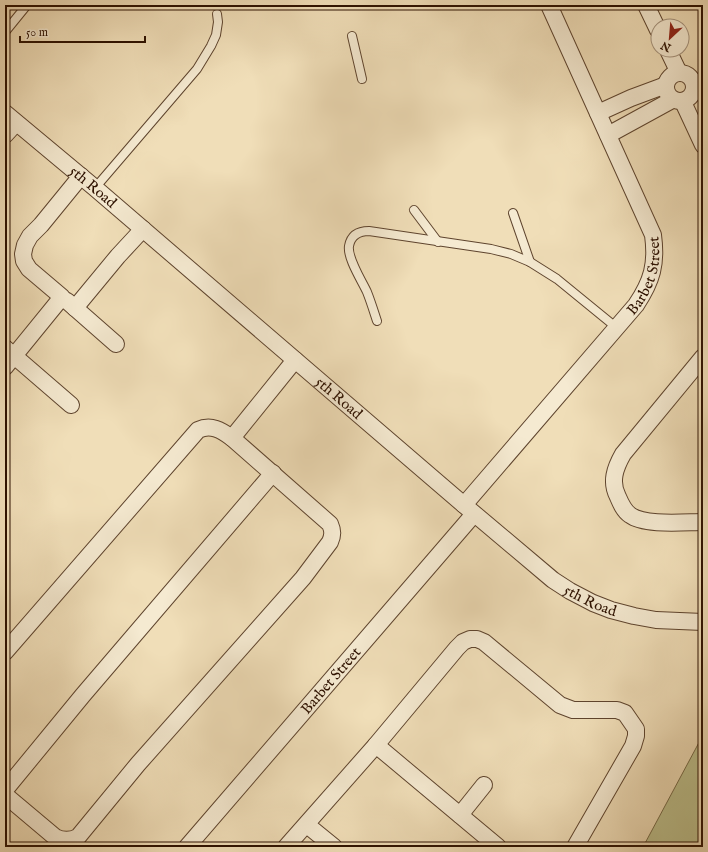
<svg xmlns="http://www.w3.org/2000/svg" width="708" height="852" font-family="'IM FELL English',serif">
  <rect width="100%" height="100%" fill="#f0deb8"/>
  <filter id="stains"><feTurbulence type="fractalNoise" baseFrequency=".005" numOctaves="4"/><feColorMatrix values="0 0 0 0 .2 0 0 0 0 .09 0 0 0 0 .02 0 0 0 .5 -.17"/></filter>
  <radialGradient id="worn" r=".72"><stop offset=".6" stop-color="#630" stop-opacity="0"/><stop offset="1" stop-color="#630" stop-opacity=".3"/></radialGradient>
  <polygon fill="#bcc08d" stroke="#746846" points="703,735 703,847 643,847"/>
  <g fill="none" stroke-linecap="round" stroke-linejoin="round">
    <g stroke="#5e442e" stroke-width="10">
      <g id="service">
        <polyline points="5,32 27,5"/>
        <polyline points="352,36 362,79"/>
        <polyline points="95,188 197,69 211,46 216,35 218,22 217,14"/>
        <polyline points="414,210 438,242"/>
        <polyline points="513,213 530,262"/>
        <path d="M377 321C374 312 371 302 367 292 362 281 347 258 349 246 351 235 359 231 369 231L491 249 511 254 530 262 557 279 617 328"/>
      </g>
    </g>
    <g stroke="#5e442e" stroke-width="18">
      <g id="minor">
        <polyline points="646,5 658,30"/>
        <polyline points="668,50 679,73"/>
        <circle cx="680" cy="87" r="14"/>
        <polyline points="683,102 703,145"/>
        <path id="s1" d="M5 113 95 188 464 505 553 580 570 591 593 603 611 610 634 616 656 620 703 622"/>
        <polyline points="598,113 631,98 666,85"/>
        <polyline points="5,135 16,123"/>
        <polyline points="608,135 672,100"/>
        <polyline points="67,301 116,344"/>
        <polyline points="75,308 118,256 143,229"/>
        <polyline points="5,348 71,405"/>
        <path d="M703 357 623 454C615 468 610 482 618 497 621 504 624 511 630 515 644 526 685 522 703 522"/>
        <polyline points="5,367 62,297 29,269 24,261 23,254 25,245 30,236 41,225 81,176"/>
        <polyline points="232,438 295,360"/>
        <path id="s2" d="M464 505 636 305C652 281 657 264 653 235L549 5"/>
        <path d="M5 652 198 430C211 424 221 430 232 438L330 524C333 531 333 535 330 542L303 578 138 764 78 837C70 841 63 841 55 837L5 795"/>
        <polyline points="376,745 498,847"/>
        <polyline points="5,790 83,695 273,473"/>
        <polyline points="460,815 484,785"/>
        <polyline points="307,825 334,847"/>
        <path id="s3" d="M187 847 474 514"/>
        <polyline points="286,847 376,745 457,648 463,642 470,639 477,639 484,642 560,705 573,710 617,710 625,713 636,729 636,736 633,746 575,847"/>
      </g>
    </g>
    <use href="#service" stroke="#f5ead1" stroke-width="8"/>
    <use href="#minor" stroke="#f5ead1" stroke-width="16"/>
  </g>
  <g text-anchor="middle" stroke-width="3" stroke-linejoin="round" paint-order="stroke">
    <g font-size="15" fill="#2d1100" stroke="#f5ead1">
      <text dy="5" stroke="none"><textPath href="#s1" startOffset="115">5th Road</textPath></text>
      <text dy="5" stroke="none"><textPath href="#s2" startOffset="295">Barbet Street</textPath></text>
      <text dy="5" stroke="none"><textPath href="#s1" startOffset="439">5th Road</textPath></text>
      <text dy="5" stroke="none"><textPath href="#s1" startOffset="763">5th Road</textPath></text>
      <text dy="5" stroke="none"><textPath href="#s3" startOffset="220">Barbet Street</textPath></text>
    </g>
  </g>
  <rect width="708" height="852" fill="none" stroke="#f0deb8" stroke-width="20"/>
  <rect x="6" y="6" width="696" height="840" fill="none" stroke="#2d1100" stroke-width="2"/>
  <rect x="10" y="10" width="688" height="832" fill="none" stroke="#2d1100"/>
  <g transform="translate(670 38) rotate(206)"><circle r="19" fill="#f5ead1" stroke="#a5937d"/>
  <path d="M0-3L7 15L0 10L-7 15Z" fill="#8f2418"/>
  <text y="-6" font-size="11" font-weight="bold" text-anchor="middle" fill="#2d1100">N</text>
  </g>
  <path d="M20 36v6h125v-6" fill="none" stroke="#2d1100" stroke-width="2"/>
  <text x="26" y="36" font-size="12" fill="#2d1100" stroke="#f5ead1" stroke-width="3" paint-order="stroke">50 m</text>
  <rect width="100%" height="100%" filter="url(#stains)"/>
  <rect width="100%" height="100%" fill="url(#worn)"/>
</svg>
